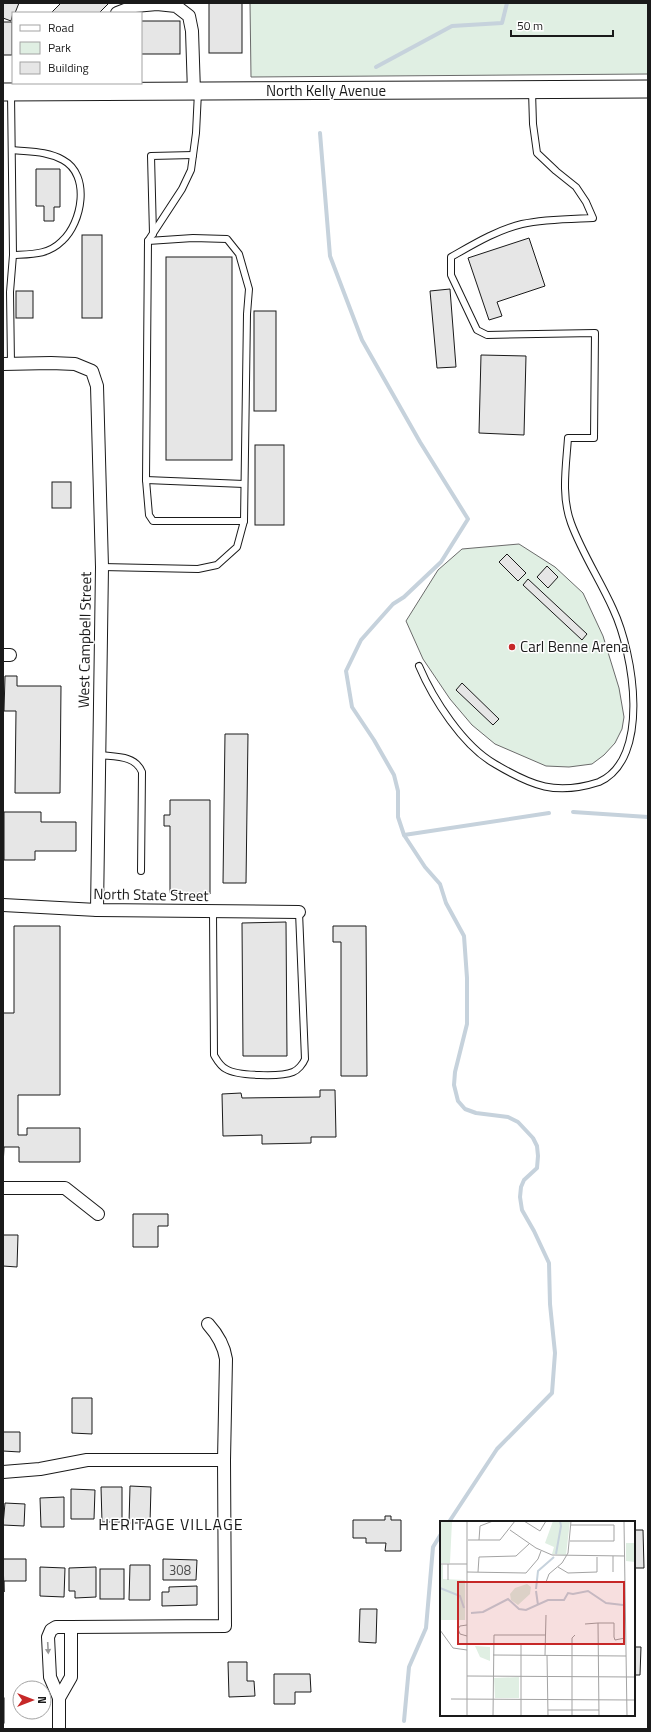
<svg xmlns="http://www.w3.org/2000/svg" width="651" height="1732" font-family="'Titillium Web',sans-serif">
  <rect width="100%" height="100%" fill="#fff"/>
  <g fill="#e0efe3" stroke="#6a6a6a">
    <polygon points="250,3 648,3 648,74 251,77"/>
    <polygon points="519,544 555,567 583,593 603,636 619,688 624,717 622,729 615,743 604,755 592,764 569,767 546,766 495,744 472,725 450,699 423,659 406,621 438,570 462,549"/>
  </g>
  <g fill="none" stroke-linecap="round" stroke-linejoin="round">
    <g stroke="#c6d2dc" stroke-width="4">
      <polyline points="376,67 452,26 502,23 507,3"/>
      <polyline points="320,133 330,256 362,340 420,442 468,519 441,562 404,597 393,604 361,640 346,671 352,707 374,740 394,775 398,791 398,817 404,835 425,867 440,884 446,903 464,936 467,978 467,1024 455,1072 454,1085 458,1101 465,1109 476,1113 508,1117 518,1122 533,1138 537,1146 538,1156 537,1168 524,1180 521,1187 520,1197 522,1210 534,1231 549,1263 550,1304 555,1353 552,1393 497,1449 449,1522"/>
      <polyline points="573,812 648,817"/>
      <polyline points="404,835 549,813"/>
      <polyline points="404,1721 409,1667 426,1628 433,1547 441,1534"/>
    </g>
  </g>
  <g fill="#e6e6e6" stroke="#1a1a1a">
    <polygon points="3,3 19,3 15,13 13,13 11,21 3,18"/>
    <polygon points="61,3 109,3 99,13 51,13"/>
    <rect x="209" y="3" width="33" height="50"/>
    <rect x="141" y="21" width="39" height="33"/>
    <rect x="3" y="22" width="9" height="33"/>
    <polygon points="36,169 60,169 60,207 54,207 54,221 44,221 44,206 36,206"/>
    <rect x="82" y="235" width="20" height="83"/>
    <polygon points="529,238 545,286 497,302 502,316 489,320 468,258"/>
    <rect x="166" y="257" width="66" height="203"/>
    <polygon points="450,289 456,367 437,368 430,291"/>
    <rect x="16" y="291" width="17" height="27"/>
    <rect x="254" y="311" width="22" height="100"/>
    <polygon points="481,355 526,356 524,435 479,433"/>
    <rect x="255" y="445" width="29" height="80"/>
    <rect x="52" y="482" width="19" height="26"/>
    <polygon points="507,554 526,573 518,581 499,562"/>
    <polygon points="547,566 558,577 548,588 537,577"/>
    <polygon points="528,579 587,634 582,640 523,585"/>
    <polygon points="5,676 17,676 17,686 61,686 60,793 15,793 16,711 4,711"/>
    <polygon points="462,683 499,719 493,725 456,690"/>
    <polygon points="225,734 248,734 246,883 223,883"/>
    <polygon points="170,800 210,800 210,894 170,893 170,826 164,826 164,815 170,815"/>
    <polygon points="4,812 41,812 41,822 76,822 76,851 35,851 35,860 4,860"/>
    <polygon points="286,922 287,1056 243,1056 242,923"/>
    <polygon points="14,926 60,926 60,1095 18,1095 18,1135 27,1135 27,1128 80,1128 80,1162 19,1162 19,1147 4,1147 3,1166 3,1013 14,1013"/>
    <polygon points="333,926 366,926 367,1076 341,1076 341,942 333,942"/>
    <polygon points="320,1090 335,1090 336,1137 311,1137 311,1143 262,1144 262,1135 223,1136 222,1094 241,1093 242,1098 320,1097"/>
    <polygon points="133,1214 168,1214 168,1226 158,1226 158,1247 133,1247"/>
    <polygon points="3,1235 18,1235 17,1267 3,1266"/>
    <polygon points="72,1398 92,1398 92,1434 72,1433"/>
    <polygon points="3,1432 20,1432 20,1452 3,1451"/>
    <polygon points="130,1486 151,1487 150,1523 129,1523"/>
    <polygon points="101,1487 122,1487 122,1522 102,1522"/>
    <polygon points="71,1489 95,1490 94,1519 71,1519"/>
    <polygon points="64,1497 64,1527 41,1527 40,1498"/>
    <polygon points="5,1503 25,1504 24,1526 3,1525"/>
    <polygon points="385,1516 391,1516 391,1520 401,1520 401,1551 385,1551 386,1543 366,1543 366,1538 353,1538 353,1520 385,1520"/>
    <polygon points="634,1530 643,1530 644,1568 634,1568"/>
    <polygon points="3,1559 26,1559 26,1581 4,1581 4,1592"/>
    <polygon points="163,1559 197,1560 196,1580 163,1580"/>
    <polygon points="130,1565 150,1565 150,1600 129,1600"/>
    <polygon points="40,1567 65,1568 64,1597 40,1596"/>
    <polygon points="96,1567 96,1597 75,1598 75,1591 69,1591 69,1568"/>
    <rect x="100" y="1569" width="24" height="30"/>
    <polygon points="197,1586 197,1605 162,1606 162,1592 169,1592 169,1587"/>
    <polygon points="360,1609 377,1609 376,1643 359,1642"/>
    <polygon points="634,1647 641,1647 640,1675 634,1675"/>
    <polygon points="228,1662 247,1662 247,1681 254,1681 255,1696 229,1697"/>
    <polygon points="274,1674 310,1674 311,1692 295,1692 295,1704 274,1704"/>
    <rect x="3" y="1698" width="1" height="25"/>
  </g>
  <g fill="none" stroke-linecap="round" stroke-linejoin="round">
    <g stroke="#1a1a1a" stroke-width="8">
      <g id="service">
        <polyline points="198,92 196,133 191,170 182,189 148,241 146,480 149,515 153,521 244,521"/>
        <path d="M12 150C30 152 47 151 63 160 91 175 82 223 62 241 48 255 32 254 13 255"/>
        <polyline points="153,234 151,156 193,155"/>
        <polyline points="11,364 10,292 13,255 11,94"/>
        <polyline points="146,480 244,484"/>
        <polyline points="102,567 198,569 217,565 237,547 244,521 247,314 249,289 239,254 227,239 193,238 148,241"/>
        <path d="M419 666C433 699 463 746 495 764 532 786 556 796 599 782 651 759 634 654 613 609 600 580 582 553 571 523 561 496 566 467 568 438H594L595 333 487 335 477 330 451 275V257C474 244 497 230 522 224 545 219 570 219 593 218L586 202 576 187 556 171 537 153 533 124 532 91"/>
        <path d="M99 755C115 757 135 755 142 772L141 871"/>
        <path d="M213 912 214 1055C217 1060 220 1066 226 1069 237 1076 281 1077 293 1072 298 1070 303 1064 305 1059L299 912"/>
      </g>
    </g>
    <g stroke="#1a1a1a" stroke-width="14">
      <g id="minor">
        <polyline points="117,13 135,6 157,4 176,6 189,16 192,31 194,92"/>
        <polyline points="3,364 51,363 75,364 92,371 97,386 102,567 97,910"/>
        <polyline points="3,655 10,655"/>
        <polyline points="3,905 97,910 299,912"/>
        <polyline points="3,1188 65,1188 98,1214"/>
        <path d="M3 1472 40 1469 87 1460H224L226 1359C224 1345 217 1334 208 1324"/>
        <polyline points="59,1698 71,1677 71,1627"/>
        <polyline points="59,1729 59,1698 50,1677 48,1637 51,1630 56,1627 71,1627 225,1626 224,1460"/>
      </g>
    </g>
    <g stroke="#1a1a1a" stroke-width="19">
      <polyline id="secondary" points="3,92 648,89"/>
    </g>
    <use href="#service" stroke="#fff" stroke-width="6"/>
    <use href="#minor" stroke="#fff" stroke-width="12"/>
    <use href="#secondary" stroke="#fff" stroke-width="17"/>
  </g>
  <defs><path id="oneway-solid" d="M-6-.8H1V-3.2L6.5 0L1 3.2V.8H-6Z"/></defs>
  <use fill="#989898" href="#oneway-solid" transform="translate(48 1648) rotate(87)"/>
  <circle fill="#c62828" stroke="#fff" stroke-width="1.5" cx="512" cy="647" r="4"/>
  <g text-anchor="middle" stroke-width="3" stroke-linejoin="round" paint-order="stroke">
    <g font-size="13" fill="#4d4d4d">
      <text x="180" y="1575">308</text>
    </g>
    <g font-size="15" fill="#1a1a1a" stroke="#fff">
      <text x="326" y="96">North Kelly Avenue</text>
      <text transform="translate(85 640) rotate(-89)" y="5">West Campbell Street</text>
      <text transform="translate(151 895) rotate(1)" y="5">North State Street</text>
    </g>
    <g font-size="15" fill="#1a1a1a" stroke="#fff" text-anchor="start">
      <text x="520" y="652">Carl Benne Arena</text>
    </g>
    <g font-size="16" letter-spacing="1" fill="#1a1a1a" stroke="#fff">
      <text x="171" y="1530">HERITAGE VILLAGE</text>
    </g>
  </g>
  <g transform="translate(440 1521)">
    <rect width="195" height="195" fill="#fff"/>
    <path d="M0 0H12L10 42H0ZM113 0H130L126 34 112 33 114 26 105 22ZM186 22H195V41L186 40ZM0 43 3 44V58L25 59V99H0ZM87 63 91 66 90 73 78 84 71 79 70 73 75 67ZM35 125 50 126V140L40 136ZM79 156V177H55L54 157Z" fill="#e0efe3"/>
    <path fill="none" stroke="#c6d2dc" stroke-width="2" d="M116 33 121 5 120 0M0 67 20 75 24 87M96 68 98 50 114 36M96 70 98 84M31 92 43 91 68 78 79 88 86 89 108 79H124L128 72 133 73 148 70 166 82 183 84"/>
    <path fill="none" stroke="#a3a3a3" stroke-width="1" d="M27 0V195M84 0 100 10 106 0M184 0 187 195M70 9 96 27 112 34 185 35M28 19H60L75 0M39 19 40 5 53 0M130 20H174V4H131M0 43H27M118 46 128 52 157 51V36M27 51 86 52 98 38 101 30M38 51 39 36 76 35 89 23M173 51V35M8 59V43M106 61 109 53 122 42 128 32 131 0M158 102H174V116M145 103 158 102 159 195M27 104 20 105 18 108 20 113 27 115M0 109 13 127 27 129M174 116 175 119 185 117M53 134 186 135M105 134 106 94M107 134 108 195M27 155 195 156M11 178 195 179M108 189H159M53 195 54 114H105M81 195V122M132 195V117L135 114"/>
    <path fill="#c62828" fill-opacity="0.15" stroke="#c62828" stroke-width="2" d="M18 61H184V123H18Z"/>
    <rect width="195" height="195" fill="none" stroke="#1a1a1a" stroke-width="2"/>
  </g>
  <rect width="651" height="1732" fill="none" stroke="#1a1a1a" stroke-width="8"/>
  <rect x="12" y="12" width="130" height="72" fill="#ffffff" stroke="#a3a3a3"/>
  <rect x="20" y="25" width="20" height="6" fill="#ffffff" stroke="#a3a3a3"/>
  <text x="48" y="32" font-size="12" fill="#1a1a1a">Road</text>
  <rect x="20" y="42" width="20" height="12" fill="#e0efe3" stroke="#a3a3a3"/>
  <text x="48" y="52" font-size="12" fill="#1a1a1a">Park</text>
  <rect x="20" y="62" width="20" height="12" fill="#e6e6e6" stroke="#a3a3a3"/>
  <text x="48" y="72" font-size="12" fill="#1a1a1a">Building</text>
  <g transform="translate(32 1700) rotate(90)"><circle r="19" fill="#ffffff" stroke="#a3a3a3"/>
  <path d="M0-3L7 15L0 10L-7 15Z" fill="#c62828"/>
  <text y="-6" font-size="11" font-weight="bold" text-anchor="middle" fill="#1a1a1a">N</text>
  </g>
  <path d="M511 30v6h102v-6" fill="none" stroke="#1a1a1a" stroke-width="2"/>
  <text x="517" y="30" font-size="12" fill="#1a1a1a" stroke="#ffffff" stroke-width="3" paint-order="stroke">50 m</text>
</svg>
